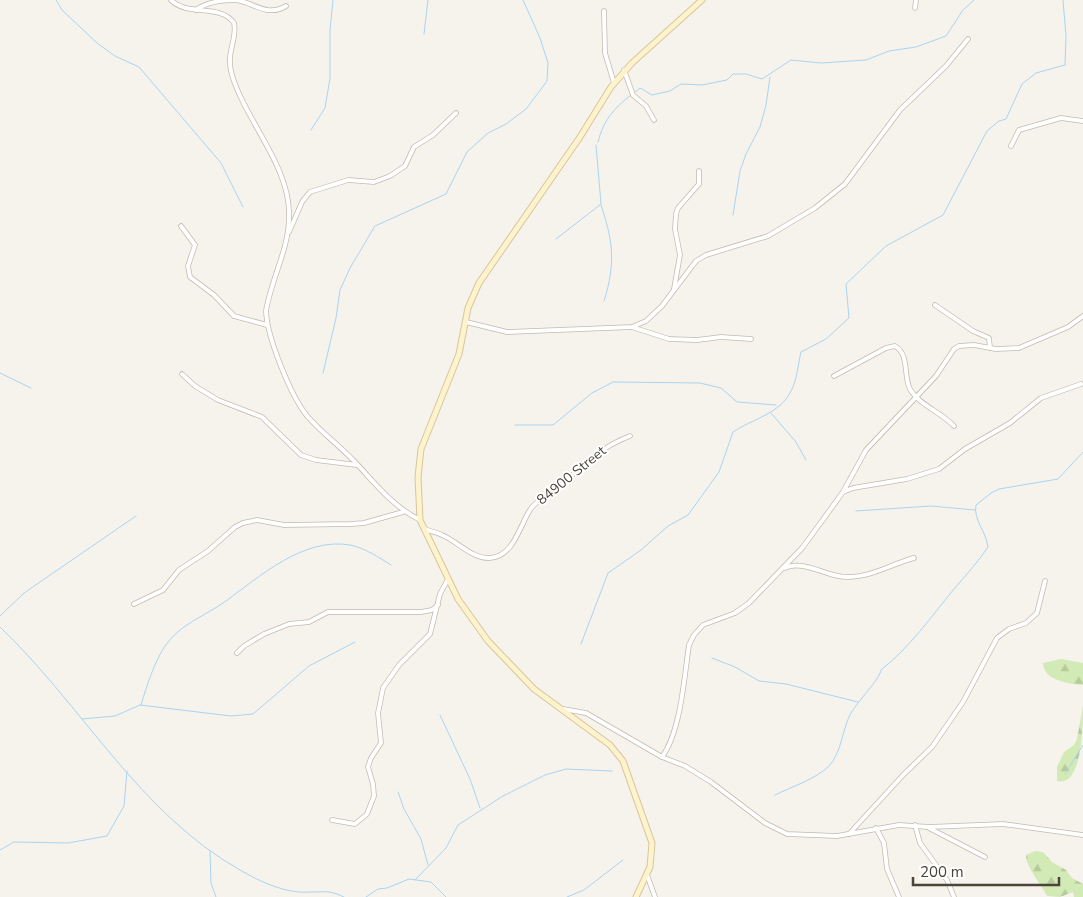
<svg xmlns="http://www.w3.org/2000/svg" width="1083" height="897" font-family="'Nunito Sans',sans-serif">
  <defs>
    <pattern id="forest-firs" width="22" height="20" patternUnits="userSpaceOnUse" patternTransform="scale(1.25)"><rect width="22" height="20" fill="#d2eab5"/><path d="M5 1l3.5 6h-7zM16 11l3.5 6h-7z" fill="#b6ca9c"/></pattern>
  </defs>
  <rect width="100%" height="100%" fill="#f6f3ec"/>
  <g fill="url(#forest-firs)">
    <path d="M1061 659 1083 663V685C1069 684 1043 680 1043 663Z"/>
    <path d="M1083 706C1083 723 1083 788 1057 781V767L1064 752 1074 745 1077 739Z"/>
    <path d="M1035 851 1043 852 1052 862 1066 870 1072 878 1083 884V897H1074L1073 892 1060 897 1047 896C1042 886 1025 865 1026 855Z"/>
  </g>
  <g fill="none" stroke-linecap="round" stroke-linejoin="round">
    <g stroke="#a9d4f2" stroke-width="1">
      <polyline points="56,0 62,10 97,43 115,56 139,67 221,163 243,207"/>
      <polyline points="424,34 428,0"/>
      <polyline points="634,93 640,88 652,95 670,91 681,84 702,85 727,80 733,74 746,74 762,79 791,60 821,63 866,60 889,51 916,47 946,36 963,10 974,0"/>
      <polyline points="311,130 325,108 330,78 330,30 333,0"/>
      <path d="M598 142C603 121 614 108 631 95"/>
      <path d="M601 205C613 241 616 263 604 301"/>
      <polyline points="733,215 740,171 746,154 760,127 766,105 770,77"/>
      <polyline points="556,239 601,204 596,145"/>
      <polyline points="0,373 31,388"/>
      <polyline points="323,373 336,318 340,290 350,268 375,226 446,194 467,152 488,133 506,124 526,109 547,81 548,63 540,38 523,0"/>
      <polyline points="771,413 796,442 806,460"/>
      <polyline points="515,425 553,425 592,393 613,382 700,383 721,388 737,402 776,405"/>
      <polyline points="856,511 931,506 975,510"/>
      <polyline points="0,616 24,593 136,516"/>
      <path d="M0 627C82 705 139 813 240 870 261 882 286 894 311 892 327 892 329 890 344 897"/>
      <path d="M581 644 608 573 641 550 668 526 688 515 719 472 733 432C752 419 780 414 791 391 797 381 798 364 801 352L826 339 849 318 846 284 886 246 943 215 987 131 999 121 1006 119 1022 84 1036 73 1065 65 1066 36 1063 0"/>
      <polyline points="712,658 735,667 759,681 786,684 858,702"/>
      <path d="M141 705C147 685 154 663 165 646 180 624 205 616 226 601 260 576 304 537 350 545 365 548 378 557 391 565"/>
      <polyline points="440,715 470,779 480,808"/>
      <polyline points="82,719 115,716 140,705 231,716 253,714 309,666 355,642"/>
      <polyline points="1065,774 1083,745"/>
      <polyline points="398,792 404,809 421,839 428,865"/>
      <path d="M775 795C791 787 816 779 829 766 842 752 842 729 851 713 857 702 880 679 881 670 910 647 931 617 954 589 966 575 978 562 988 547 986 531 973 519 976 505L991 493 999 489 1058 479 1083 452"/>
      <polyline points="0,850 14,842 68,843 107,836 124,806 127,771"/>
      <polyline points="210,851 211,883 216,897"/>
      <polyline points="415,880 446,848 458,825 503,796 545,775 566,769 612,771"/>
      <polyline points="366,897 378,889 387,888 409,879 431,882 446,897"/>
      <polyline points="567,897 584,890 623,860"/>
    </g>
    <g stroke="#c2bbae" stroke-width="5.5">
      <g id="street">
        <path d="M171 0C187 17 220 3 234 23 238 39 225 52 232 75 246 122 292 168 289 219 288 251 271 280 266 311 267 337 291 397 308 417 322 433 340 446 355 462 376 484 392 506 420 520"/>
        <polyline points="915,8 916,0"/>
        <path d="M196 10C206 2 225 0 237 0 256 4 267 17 286 6"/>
        <polyline points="604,11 605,53 614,83"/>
        <polyline points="624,70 633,95 646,106 654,120"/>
        <polyline points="1011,146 1019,130 1061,118 1083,121"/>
        <polyline points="181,226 195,245 188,266 190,277 214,295 234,316 267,325"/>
        <polyline points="289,232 302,202 310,192 348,180 374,182 390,176 405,166 414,147 433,135 456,113"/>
        <polyline points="674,289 680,255 675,229 676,214 678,208 699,184 699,171"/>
        <polyline points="935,305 973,331 989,338 990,348"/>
        <polyline points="466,322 507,332 632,327 646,321 662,306 696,261 706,255 768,236 815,208 845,184 900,110 946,66 968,39"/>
        <polyline points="632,327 669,339 697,340 721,337 751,339"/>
        <polyline points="182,374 195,386 218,400 262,417 301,455 316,460 357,465"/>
        <path d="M834 376 886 348 895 346C910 355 903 376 910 389 919 405 941 412 954 426"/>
        <polyline points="843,492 853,488 907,479 939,469 965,449 1010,423 1041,398 1081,384"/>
        <path d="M424 529C430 531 436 532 442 535 457 541 472 559 490 558 514 556 519 527 530 510 537 499 549 494 559 486 585 466 598 448 630 436"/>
        <path d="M785 568C801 560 821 573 838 576 866 581 888 565 914 558"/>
        <polyline points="134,604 163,590 179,570 208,551 235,527 243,523 257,520 284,525 351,524 364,523 403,512"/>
        <polyline points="237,653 244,646 264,634 289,624 309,622 328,612 421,612 432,610 438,605"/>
        <polyline points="563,709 586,713 662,757 685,766 711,782 765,823 787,834 837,836 899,825 929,827 1003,824 1083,835"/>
        <path d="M662 757C681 731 684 678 689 645L694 635 703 625 735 613 749 603 803 547 843 492 866 450 936 376 954 349 959 346 974 345 996 349 1019 348 1068 327 1083 316"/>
        <polyline points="332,820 355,824 367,814 374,796 373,784 368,767 371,758 381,743 378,713 383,688 399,665 430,634 440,594 448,579"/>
        <polyline points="915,825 920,843 947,880 954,897"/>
        <polyline points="876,828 884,843 887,869 899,897"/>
        <polyline points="929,828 985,857"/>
        <polyline points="849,834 904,774 932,747 963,702 997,638 1009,629 1026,623 1037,613 1045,581"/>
        <polyline points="647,875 655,897"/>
      </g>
    </g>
    <g stroke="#d6c79b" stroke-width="7">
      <polyline id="secondary" points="636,897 650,867 652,843 623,761 610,745 534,689 488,641 458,599 420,520 418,477 421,449 459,354 468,308 479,283 580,137 611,87 632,63 702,0"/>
    </g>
    <use href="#street" stroke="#fff" stroke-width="4"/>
    <use href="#secondary" stroke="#fff3cd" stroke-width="5"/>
  </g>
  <g text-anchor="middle" stroke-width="4" stroke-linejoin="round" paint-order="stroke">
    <g font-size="14" fill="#4b4439" stroke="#fff">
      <text transform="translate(571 475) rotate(-39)" y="5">84900 Street</text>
    </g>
  </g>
  <path d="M913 877v8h146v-8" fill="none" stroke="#4b4439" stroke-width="2.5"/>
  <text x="920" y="877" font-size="15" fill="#4b4439" stroke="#ffffff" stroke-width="4" paint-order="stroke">200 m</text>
</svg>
